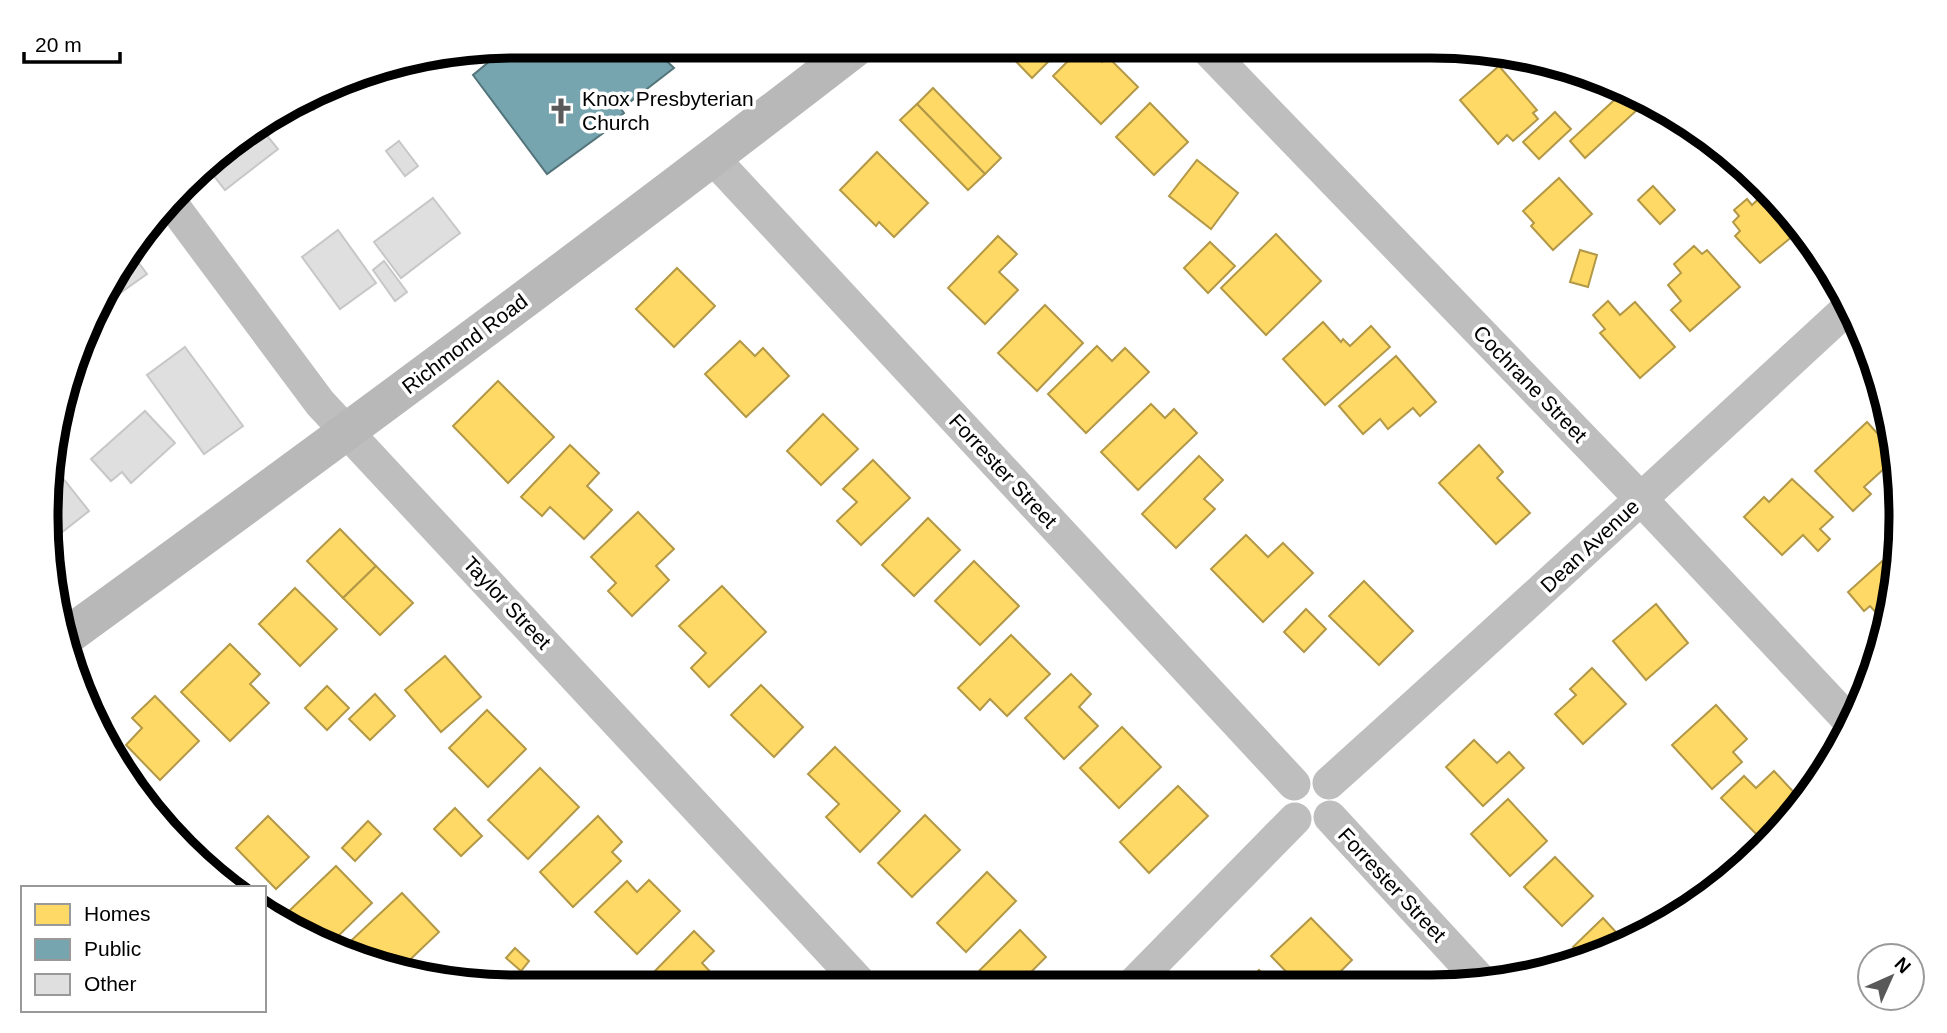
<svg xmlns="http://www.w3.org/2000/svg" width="1947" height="1033" font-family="Arial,sans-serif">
  <rect width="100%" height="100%" fill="#fff"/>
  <g fill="#ffd966" stroke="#b29847" stroke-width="2">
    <polygon points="1001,46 1064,46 1032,78"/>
    <polygon points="1083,46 1086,46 1102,62 1108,57 1138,87 1101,124 1053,76"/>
    <polygon points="1499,66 1537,110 1533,113 1538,119 1513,141 1507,135 1498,144 1460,100"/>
    <polygon points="933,88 1001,158 985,174 917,104"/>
    <polygon points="1623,92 1638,109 1585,158 1570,141"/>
    <polygon points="1150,103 1188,142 1154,175 1116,137"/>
    <polygon points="917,104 985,174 968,190 900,120"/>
    <polygon points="1555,112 1571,129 1539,159 1523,142"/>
    <polygon points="877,152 928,203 894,237 879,222 876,226 840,190"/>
    <polygon points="1197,160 1238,193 1211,229 1169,196"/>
    <polygon points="1559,178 1592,214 1553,250 1531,226 1534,223 1523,211"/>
    <polygon points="1653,186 1675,210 1660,224 1638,200"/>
    <polygon points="1768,190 1785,206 1800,227 1793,233 1794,235 1760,263 1735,236 1740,231 1733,222 1739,216 1734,210 1747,199 1752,205"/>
    <polygon points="1276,234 1321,281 1266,335 1221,288"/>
    <polygon points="998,236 1017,254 999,272 1018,290 985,324 948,288"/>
    <polygon points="1210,242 1235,266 1208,293 1184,268"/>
    <polygon points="1694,246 1702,254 1707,250 1740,287 1690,331 1671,310 1681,301 1668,285 1681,273 1674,264"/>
    <polygon points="1580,250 1597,255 1588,287 1570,282"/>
    <polygon points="677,268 715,306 674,347 636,309"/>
    <polygon points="1608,301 1620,315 1635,302 1675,347 1640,378 1600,333 1605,329 1593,315"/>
    <polygon points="1045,305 1083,343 1037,391 998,353"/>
    <polygon points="1323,322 1341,342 1343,339 1350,346 1371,326 1390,347 1325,405 1283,359"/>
    <polygon points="740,341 755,356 763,348 789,376 746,417 705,374"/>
    <polygon points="1097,346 1112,361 1125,348 1149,372 1086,433 1048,394"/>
    <polygon points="1396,356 1436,402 1420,416 1413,408 1388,429 1380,419 1363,434 1339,406"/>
    <polygon points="498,381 554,437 508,483 453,426"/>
    <polygon points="1151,404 1165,418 1174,409 1197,433 1138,490 1101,452"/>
    <polygon points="823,414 858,449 821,485 787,451"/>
    <polygon points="1867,422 1898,456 1864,487 1871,494 1853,511 1815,471"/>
    <polygon points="570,445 599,473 587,486 612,510 584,539 550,507 542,516 521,497"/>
    <polygon points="1479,445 1503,472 1497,478 1530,513 1496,544 1439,483"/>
    <polygon points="1199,456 1223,480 1204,499 1215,509 1176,548 1142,514"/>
    <polygon points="873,460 910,498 861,545 837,521 857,502 843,489"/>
    <polygon points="1792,479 1833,517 1820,529 1830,539 1818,551 1803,535 1782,555 1744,517 1764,497 1769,502"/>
    <polygon points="638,512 674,549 656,566 669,580 632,616 608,591 616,583 591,557"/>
    <polygon points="928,518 960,550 914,596 882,565"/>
    <polygon points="340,529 376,566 343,598 307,561"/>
    <polygon points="1246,535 1268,557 1283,543 1313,573 1263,622 1211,569"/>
    <polygon points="1888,556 1897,566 1888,620 1886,617 1883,620 1870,606 1864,611 1848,592"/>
    <polygon points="974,561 1019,606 980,645 935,601"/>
    <polygon points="376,566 413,603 380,635 343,598"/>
    <polygon points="1364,581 1413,631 1379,665 1329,616"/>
    <polygon points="722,586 766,632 709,687 691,668 706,653 679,626"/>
    <polygon points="295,588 337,629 300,666 259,624"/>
    <polygon points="1656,604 1688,643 1646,680 1613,641"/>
    <polygon points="1306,609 1326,629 1304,652 1284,632"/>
    <polygon points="1011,635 1050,674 1007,716 990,699 980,710 958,688"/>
    <polygon points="230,644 260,674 250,684 269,703 230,741 181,692"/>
    <polygon points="445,656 481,697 441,732 405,690"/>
    <polygon points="1592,668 1626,704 1583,744 1555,714 1576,695 1570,689"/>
    <polygon points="1071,674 1091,694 1079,707 1098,726 1064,759 1025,718"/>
    <polygon points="761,685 803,727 774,757 731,715"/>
    <polygon points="327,686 349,708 327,730 305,708"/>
    <polygon points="375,694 395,716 370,740 349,719"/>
    <polygon points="155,696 199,741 160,780 126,745 142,728 132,718"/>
    <polygon points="1716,705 1747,739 1733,752 1742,762 1712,789 1672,745"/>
    <polygon points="487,710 526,749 488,787 449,748"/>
    <polygon points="1122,727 1161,767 1119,808 1080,768"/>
    <polygon points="1474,740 1497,763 1509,752 1524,768 1483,806 1446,767"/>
    <polygon points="835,747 900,811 860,852 826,817 839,804 808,774"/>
    <polygon points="540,768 579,807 528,859 488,820"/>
    <polygon points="1774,771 1802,801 1797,809 1763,841 1721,798 1744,776 1756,788"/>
    <polygon points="1178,786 1208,816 1149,873 1120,842"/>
    <polygon points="1508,799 1547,841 1510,876 1471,834"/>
    <polygon points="455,808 482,836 461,856 434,829"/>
    <polygon points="925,815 960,850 912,897 878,863"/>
    <polygon points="268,816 309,857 276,889 236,848"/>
    <polygon points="598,816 622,842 612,852 621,861 573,907 540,872"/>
    <polygon points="368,821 381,834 355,861 342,848"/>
    <polygon points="1555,857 1593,896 1562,926 1524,887"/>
    <polygon points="336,866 372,903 328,946 321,944 289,911"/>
    <polygon points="987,872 1016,901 966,952 937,923"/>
    <polygon points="649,880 680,911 637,954 595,912 627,881 637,892"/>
    <polygon points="402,893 439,932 397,972 340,951"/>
    <polygon points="1311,918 1352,960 1328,984 1298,984 1271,956"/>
    <polygon points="1603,918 1626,943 1610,952 1584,959 1573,947"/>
    <polygon points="1020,930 1046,957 1018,985 986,985 975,975"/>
    <polygon points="694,931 714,951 702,963 719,981 715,986 662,986 651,975"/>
    <polygon points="515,948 529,961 521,971 506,958"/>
    <polygon points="1259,970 1273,984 1246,984"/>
  </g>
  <polygon fill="#76a5af" stroke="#53747a" stroke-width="2" points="516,46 651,46 674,68 621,109 624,113 603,129 606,131 547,174 473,75 507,47"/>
  <g fill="#dfdfdf" stroke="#c7c7c7" stroke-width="2">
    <polygon points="325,92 314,110 303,104"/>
    <polygon points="260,127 278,149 225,190 207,167 229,143"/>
    <polygon points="399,141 418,166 405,176 386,151"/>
    <polygon points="433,198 460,233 401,278 374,242"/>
    <polygon points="338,230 376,283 340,309 302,257"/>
    <polygon points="129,250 147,274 113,298 108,291 125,255"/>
    <polygon points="384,261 407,292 395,301 373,270"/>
    <polygon points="185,347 243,426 204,454 147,375"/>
    <polygon points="145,411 175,443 131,483 122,472 111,481 91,459"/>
    <polygon points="62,477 89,511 47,544 53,484"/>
  </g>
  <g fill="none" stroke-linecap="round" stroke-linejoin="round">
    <g stroke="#bebebe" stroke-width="33">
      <polyline points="1204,46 1640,498 1853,725"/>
      <polyline points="712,157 1294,784"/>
      <polyline points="172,204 320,403 862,985"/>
      <path d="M1329 783C1504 626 1677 466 1850 306"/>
      <polyline points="1330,817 1483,983"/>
      <polyline points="1132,985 1295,819"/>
    </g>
    <path stroke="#b8b8b8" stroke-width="38" d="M67 636C333 443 598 247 858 46"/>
  </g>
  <defs>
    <g id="church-bare" transform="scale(2.1)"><path d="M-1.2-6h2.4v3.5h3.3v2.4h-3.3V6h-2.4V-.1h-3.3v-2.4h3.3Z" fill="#595959" stroke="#fff" stroke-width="2.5" paint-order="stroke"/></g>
  </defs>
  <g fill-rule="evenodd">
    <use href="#church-bare" x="561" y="111"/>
  </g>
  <g text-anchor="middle" stroke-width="7" stroke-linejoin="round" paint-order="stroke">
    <g font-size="21" fill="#000" stroke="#fff" text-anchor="start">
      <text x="582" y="106">Knox Presbyterian<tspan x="582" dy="24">Church</tspan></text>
    </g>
    <g font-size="21" fill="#000" stroke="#fff">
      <text transform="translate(465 344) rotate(-37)" y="7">Richmond Road</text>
      <text transform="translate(1530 384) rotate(46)" y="7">Cochrane Street</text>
      <text transform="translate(1003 471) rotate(47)" y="7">Forrester Street</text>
      <text transform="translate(1590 546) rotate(-43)" y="7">Dean Avenue</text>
      <text transform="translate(507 603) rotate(47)" y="7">Taylor Street</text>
      <text transform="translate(1392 885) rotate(47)" y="7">Forrester Street</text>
    </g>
  </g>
  <path d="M0 0H1947V1033H0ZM516 58H1431A458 458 0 0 1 1889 516V517A458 458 0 0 1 1431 975H516A458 458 0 0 1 58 517V516A458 458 0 0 1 516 58Z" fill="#fff" fill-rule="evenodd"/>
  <path fill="none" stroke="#000" stroke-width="9" d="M516 58H1431A458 458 0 0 1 1889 516V517A458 458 0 0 1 1431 975H516A458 458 0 0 1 58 517V516A458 458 0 0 1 516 58Z"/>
  <rect x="21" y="886" width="245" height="126" fill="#ffffff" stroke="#999999" stroke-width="2"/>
  <rect x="35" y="904" width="35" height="21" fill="#ffd966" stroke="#999999" stroke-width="2"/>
  <text x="84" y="921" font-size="21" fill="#000000">Homes</text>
  <rect x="35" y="939" width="35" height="21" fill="#76a5af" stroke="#999999" stroke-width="2"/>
  <text x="84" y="956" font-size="21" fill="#000000">Public</text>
  <rect x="35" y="974" width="35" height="21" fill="#dfdfdf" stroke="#999999" stroke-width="2"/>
  <text x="84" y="991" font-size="21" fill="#000000">Other</text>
  <g transform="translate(1891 977) rotate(45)"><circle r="33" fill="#ffffff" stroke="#999999" stroke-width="2"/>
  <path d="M0-5L12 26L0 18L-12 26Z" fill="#595959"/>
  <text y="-10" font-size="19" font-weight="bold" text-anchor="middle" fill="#000000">N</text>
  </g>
  <path d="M24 52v10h96v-10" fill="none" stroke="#000000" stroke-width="3.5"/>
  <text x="35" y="52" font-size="21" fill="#000000" stroke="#ffffff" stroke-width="5" paint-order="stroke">20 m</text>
</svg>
